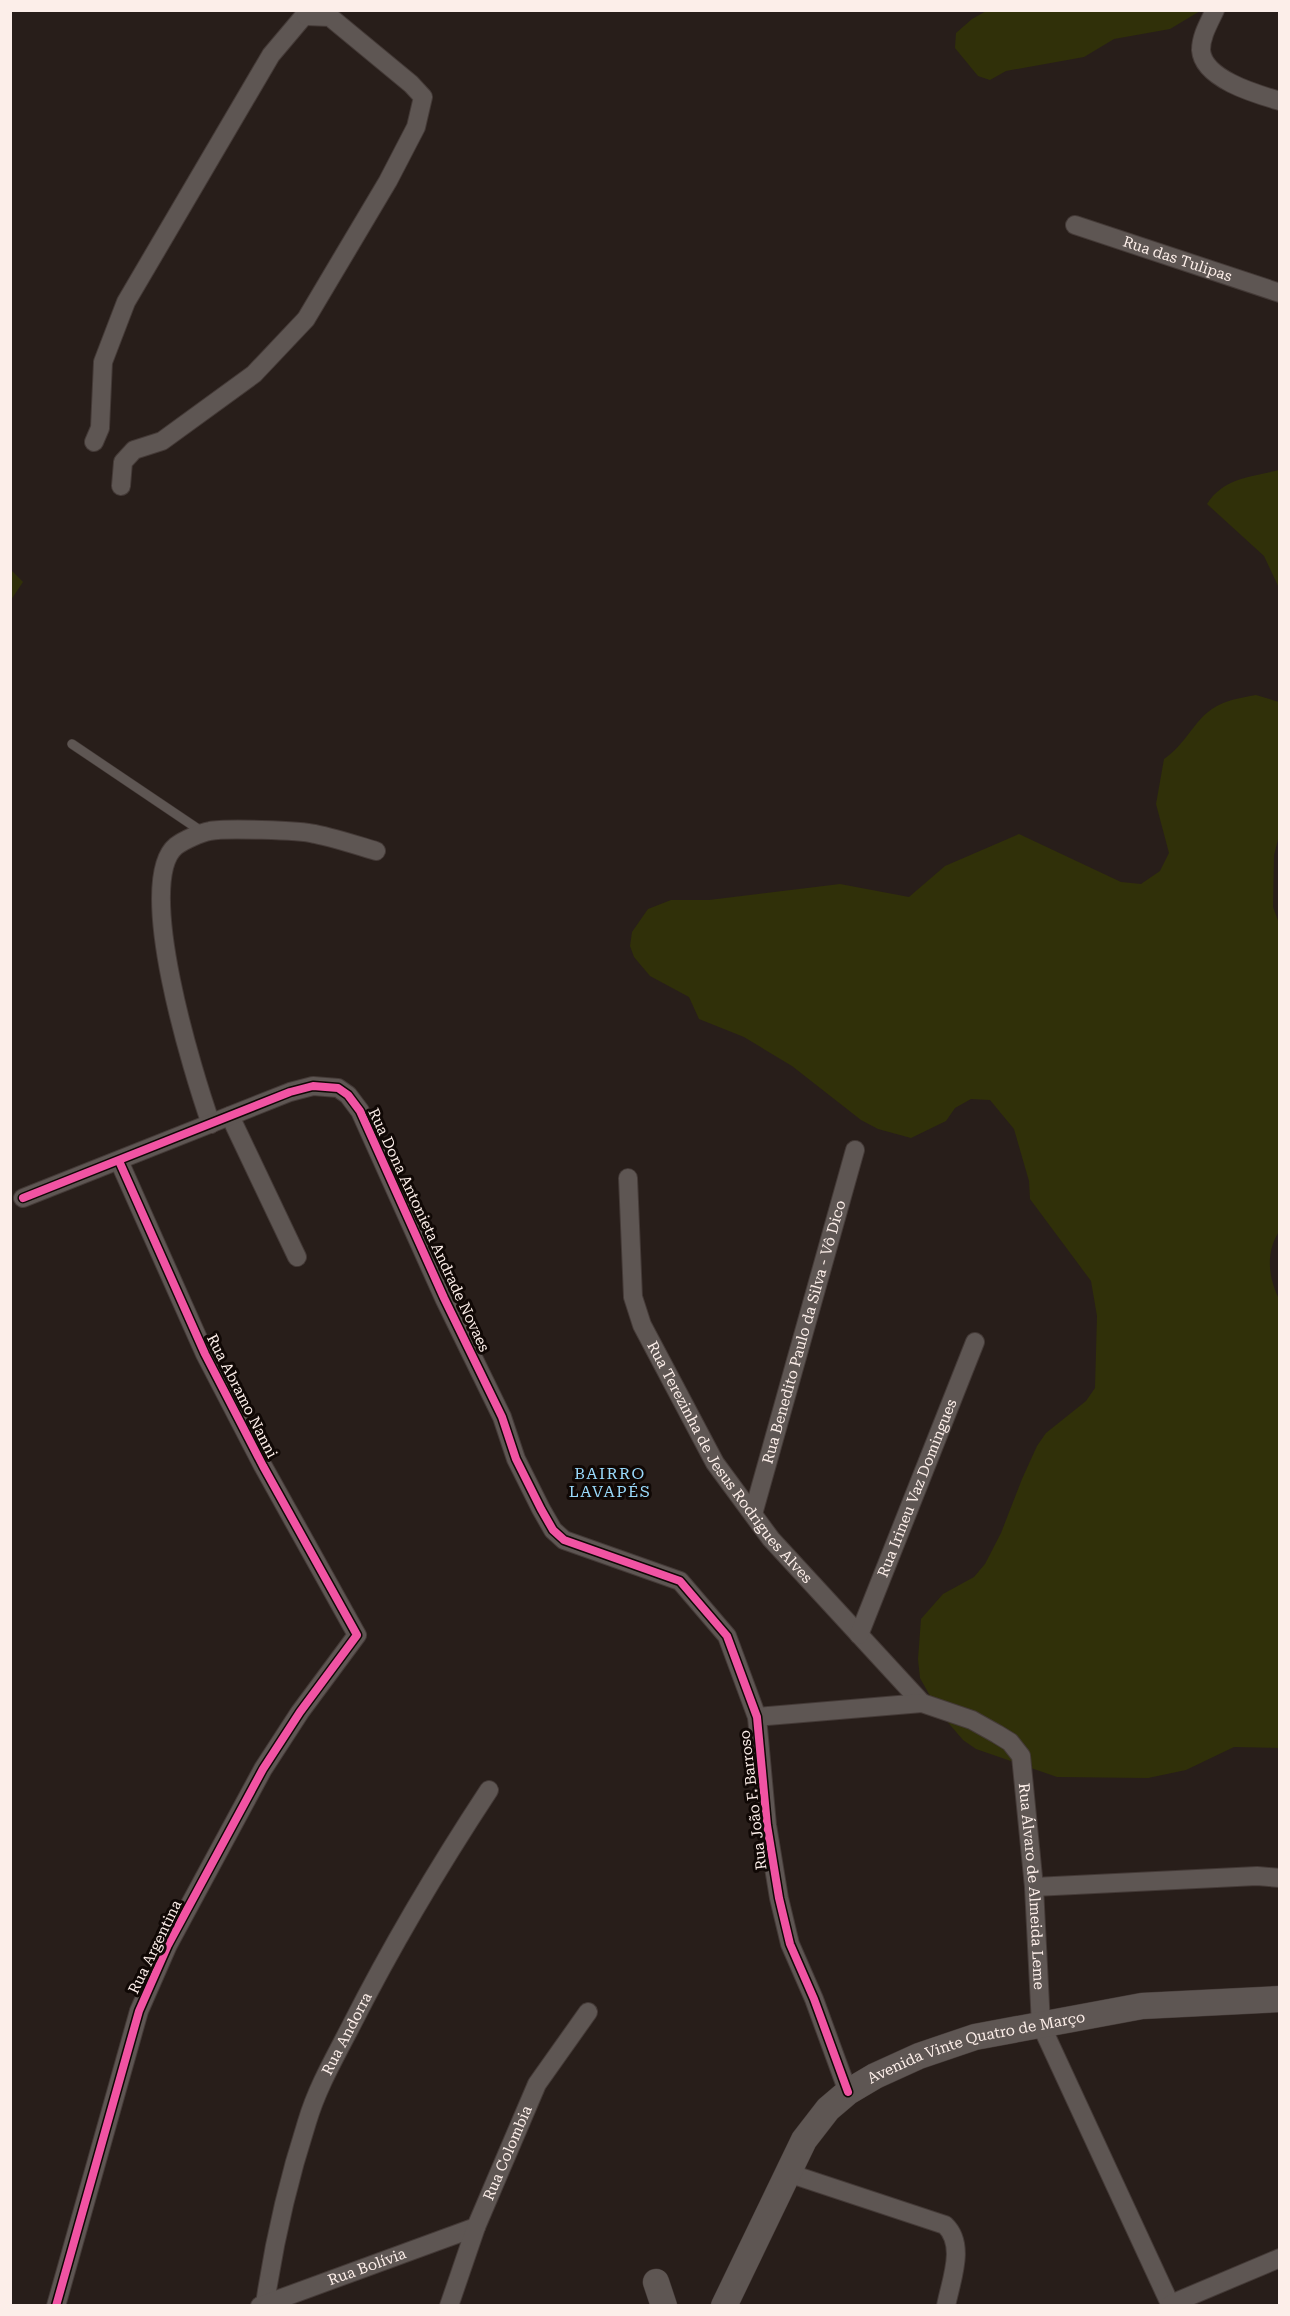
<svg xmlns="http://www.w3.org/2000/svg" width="1290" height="2316" font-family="'Roboto Serif',serif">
  <rect width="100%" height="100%" fill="#281e1a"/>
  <g fill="#303009">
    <polygon points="988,10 1200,10 1200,11 1170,29 1114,39 1084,57 1006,71 990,80 978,76 955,48 956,33 972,19"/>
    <path d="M1279 470H1280L1279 588 1264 556 1207 504C1224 477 1252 477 1279 470Z"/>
    <polygon points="11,570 23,582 11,600"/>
    <path d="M1256 695 1279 702 1280 832 1274 855 1273 907 1280 926V1230C1265 1252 1268 1278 1280 1301L1279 1748 1234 1747 1186 1770 1148 1778 1057 1777 976 1749 963 1740 939 1712 920 1678 918 1659 921 1619 943 1594 974 1577 985 1564 1001 1533 1022 1479 1037 1446 1046 1433 1086 1401 1095 1388 1097 1316 1091 1281 1030 1199 1029 1181 1014 1129 990 1100 971 1099 955 1108 946 1121 911 1138 878 1129 861 1120 792 1066 744 1037 699 1019 689 997 650 976 634 957 630 946 632 932 648 909 671 900H709L840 884 909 897 945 866 1019 834 1121 882 1141 884 1160 871 1169 853 1156 804 1164 759C1185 745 1194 721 1212 709 1225 700 1240 698 1256 695Z"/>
  </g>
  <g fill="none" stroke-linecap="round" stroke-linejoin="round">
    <g stroke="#443a37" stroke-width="10">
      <polyline id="lane" points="72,744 204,833"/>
    </g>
    <g stroke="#443a37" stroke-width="20">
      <g id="street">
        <path d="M1215 10C1209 23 1201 36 1201 50 1203 79 1256 94 1280 101"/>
        <path id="s1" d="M1075 225 1280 293"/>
        <polyline points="94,442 100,428 103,362 126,302 271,55 309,10"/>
        <polyline points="121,486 123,462 134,450 162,441 254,374 306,319 388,181 416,127 423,97 411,84 330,17 306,16"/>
        <polyline points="230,1116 297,1257"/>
        <path d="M211 1124C194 1076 133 881 176 846 184 840 200 833 210 831 223 828 300 830 315 834 335 838 356 845 376 851"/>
        <path id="s2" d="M628 1178 633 1297 642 1325 715 1463 771 1539 922 1703"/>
        <polyline points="23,1198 290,1092 313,1086 338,1088 348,1095 360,1111 444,1298 502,1417 516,1459 541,1509 553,1530 564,1540 680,1581 727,1636 757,1717 767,1825 779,1898 790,1944 814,1999 848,2092"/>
        <path id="s3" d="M753 1514 855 1150"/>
        <path id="s4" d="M859 1635 975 1342"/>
        <path id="s5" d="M757 1717 922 1703 972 1720 997 1734 1010 1742 1021 1756 1034 1887 1041 2025 1171 2306"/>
        <polyline points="1034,1887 1257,1876 1280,1878"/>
        <path d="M788 2173 945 2225C966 2245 951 2280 946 2306"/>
        <path id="s6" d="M265 2304C274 2242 288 2181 307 2122 317 2088 335 2057 351 2026 392 1945 439 1866 489 1790"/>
        <polyline points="1171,2304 1280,2258"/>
        <polyline points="56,2306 139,2011 168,1945 263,1769 300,1712 357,1635 263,1466 205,1354 119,1161"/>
        <path id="s7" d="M260 2306 476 2227"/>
        <path id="s8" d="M449 2306 476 2227 537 2084 588 2012"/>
      </g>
    </g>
    <g stroke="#443a37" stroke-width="27">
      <g id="secondary">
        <polyline points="656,2282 664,2306"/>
        <path id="s9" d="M724 2306 804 2140 828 2109 848 2092 875 2076 919 2056 975 2037 1142 2006 1280 1999"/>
      </g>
    </g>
    <use href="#lane" stroke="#5e5653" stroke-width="9"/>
    <use href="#street" stroke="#5e5653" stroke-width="18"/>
    <use href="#secondary" stroke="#5e5653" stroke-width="26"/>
    <g stroke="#100805" stroke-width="11">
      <g id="cycleway">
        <polyline points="23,1198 290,1092 313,1086 338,1088 348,1095 360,1111 444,1298 502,1417 516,1459 541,1509 553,1530 564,1540 680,1581 727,1636 757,1717 767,1825 779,1898 790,1944 814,1999 848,2092"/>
        <polyline points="56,2306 139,2011 168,1945 263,1769 300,1712 357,1635 263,1466 205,1354 119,1161"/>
      </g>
    </g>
    <use href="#cycleway" stroke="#f153a3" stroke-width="8"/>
  </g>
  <g text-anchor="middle" stroke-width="6" stroke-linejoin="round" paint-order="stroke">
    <g font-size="15" fill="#fceee9" stroke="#100805">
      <text dy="5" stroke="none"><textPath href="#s1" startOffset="108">Rua das Tulipas</textPath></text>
      <text transform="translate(429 1230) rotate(65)" y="5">Rua Dona Antonieta Andrade Novaes</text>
      <text dy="5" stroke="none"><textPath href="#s3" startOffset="189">Rua Benedito Paulo da Silva - Vô Dico</textPath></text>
      <text transform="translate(242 1396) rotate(63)" y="5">Rua Abramo Nanni</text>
      <text dy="5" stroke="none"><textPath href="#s2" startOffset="312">Rua Terezinha de Jesus Rodrigues Alves</textPath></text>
      <text dy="5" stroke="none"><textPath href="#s4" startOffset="158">Rua Irineu Vaz Domingues</textPath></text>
      <text transform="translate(753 1800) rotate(-97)" y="5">Rua João F. Barroso</text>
      <text dy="5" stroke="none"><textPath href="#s5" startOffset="411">Rua Álvaro de Almeida Leme</textPath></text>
      <text transform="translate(155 1947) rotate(-64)" y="5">Rua Argentina</text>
      <text dy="5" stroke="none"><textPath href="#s6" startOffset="284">Rua Andorra</textPath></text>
      <text dy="5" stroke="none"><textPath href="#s9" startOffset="387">Avenida Vinte Quatro de Março</textPath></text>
      <text dy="5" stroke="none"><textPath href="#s8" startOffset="164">Rua Colombia</textPath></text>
      <text dy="5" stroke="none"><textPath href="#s7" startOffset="114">Rua Bolívia</textPath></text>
    </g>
    <g font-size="16" letter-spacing="1.5" fill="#99d9fb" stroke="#100805">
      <text x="610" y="1479">BAIRRO<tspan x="610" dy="18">LAVAPÉS</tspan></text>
    </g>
  </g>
  <rect width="1290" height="2316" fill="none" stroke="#fceee9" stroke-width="24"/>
</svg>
